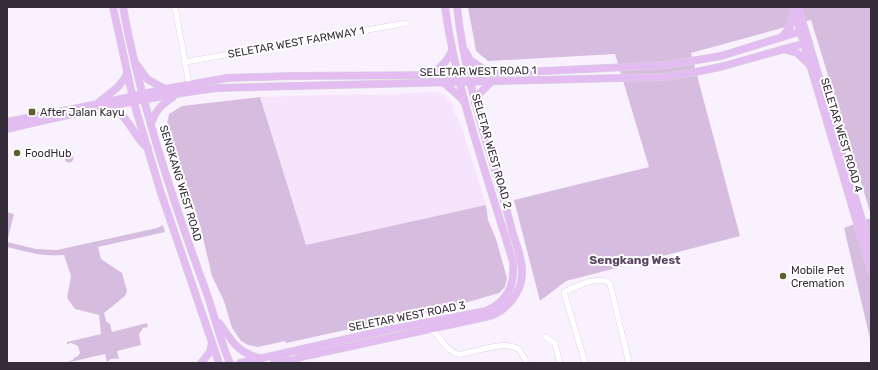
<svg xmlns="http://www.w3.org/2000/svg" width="878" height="370" font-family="Rubik,sans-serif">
  <rect width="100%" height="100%" fill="#faf1fe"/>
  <polygon fill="#f5e4fc" points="436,92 444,95 452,103 455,116 457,116 462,128 486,205 306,246 260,97 361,94 371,95"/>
  <g fill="#d6bde0">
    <polygon points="468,7 871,7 871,215 811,20 691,53 740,236 566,281 540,301 514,200 649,167 615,54 488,61 476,51"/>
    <polygon points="260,97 306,245 486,205 488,220 496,239 507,278 505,287 499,293 458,305 412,315 402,315 373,324 286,343 285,341 258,347 248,345 241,341 232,328 224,301 212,276 200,225 167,126 169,114 182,106"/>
    <circle cx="69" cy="158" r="4.5"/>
    <path d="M7 212 14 214 7 242 36 249 57 250 157 228 163 225 165 232 98 247 101 259 122 273 127 291 125 296 104 313 106 321 110 324 112 332 147 323 148 327 143 328 139 334 141 345 117 351 119 359C115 358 110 358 107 362L105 354 70 362 69 361 73 360 75 357H77L80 353 78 346 71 343 67 344V342L101 334 99 315 75 309 67 298 71 276 64 255C44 257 27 252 7 247Z"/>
    <polygon points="871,218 871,343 844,228"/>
  </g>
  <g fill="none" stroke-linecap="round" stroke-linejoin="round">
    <g stroke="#d1bbda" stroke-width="6">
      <g id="minor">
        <polyline points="175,7 189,84"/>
        <polyline points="185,62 407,23"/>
        <path d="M431 330C442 337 445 351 458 354 462 355 466 353 470 352 487 349 503 341 519 349L527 363"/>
        <polyline points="546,337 555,344 560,363"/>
        <path d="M585 363 564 292C575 287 600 274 610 284L629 363"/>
      </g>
    </g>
    <g stroke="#d7d5d8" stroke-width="8">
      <g id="major">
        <polyline points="113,7 134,103 160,190 219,363"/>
        <path d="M123 7C141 105 173 201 207 294 215 317 220 341 230 363"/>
        <polyline points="793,7 871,270"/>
        <polyline points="798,7 871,250"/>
        <polyline points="782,37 790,27 794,13"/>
        <polyline points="783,49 797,53 810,65"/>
        <polyline points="465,51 470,60 489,73"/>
        <polyline points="137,65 147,79 165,89"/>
        <path d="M430 74C441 69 447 61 452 51"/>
        <polyline points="444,83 458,95 465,103"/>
        <path d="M99 102C110 93 121 87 127 74"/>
        <polyline points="475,103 478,95 492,81"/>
        <path d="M109 107C112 109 116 110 118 112 131 121 135 139 148 148"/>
        <polyline points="7,122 98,104 165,89 227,78 290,76 459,75 668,65 721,56 805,30"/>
        <path d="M151 124C155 111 162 104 173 97"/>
        <path d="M7 129C76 113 146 97 217 88L663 77 696 72 724 66 809 42"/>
        <path d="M219 323C232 340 236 352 259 358"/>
        <polyline points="201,363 210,352 212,343"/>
        <path d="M240 363 391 329 486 311C508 301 515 285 513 262 488 178 457 94 445 7"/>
        <polyline points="274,363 289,360"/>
        <path d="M286 363 301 357 490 316C507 310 521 293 522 275 523 261 517 247 513 234 507 211 501 189 494 167 477 114 463 62 457 7"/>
      </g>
    </g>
    <use href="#minor" stroke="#fff" stroke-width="5.5"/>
    <use href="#major" stroke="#e3bdf2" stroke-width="7"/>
  </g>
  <g fill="#5f5d2a" stroke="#fff" stroke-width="1.5">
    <rect x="28" y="108" width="8" height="8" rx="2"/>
    <circle cx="17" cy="153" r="4"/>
    <circle cx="783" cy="276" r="4"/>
  </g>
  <g text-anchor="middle" stroke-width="4" stroke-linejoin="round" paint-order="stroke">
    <g font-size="11" fill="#362d3a" stroke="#fff">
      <text transform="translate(296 42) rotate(-10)" y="4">SELETAR WEST FARMWAY 1</text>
      <text transform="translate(478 71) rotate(-1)" y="4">SELETAR WEST ROAD 1</text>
      <text transform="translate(842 135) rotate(73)" y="4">SELETAR WEST ROAD 4</text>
      <text transform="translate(492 151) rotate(74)" y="4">SELETAR WEST ROAD 2</text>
      <text transform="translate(181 183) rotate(73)" y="4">SENGKANG WEST ROAD</text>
      <text transform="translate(407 316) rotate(-11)" y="4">SELETAR WEST ROAD 3</text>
    </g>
    <g font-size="11" fill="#362d3a" stroke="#fff" text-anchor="start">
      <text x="40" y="116">After Jalan Kayu</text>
      <text x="25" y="157">FoodHub</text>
      <text x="791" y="274">Mobile Pet<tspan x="791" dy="13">Cremation</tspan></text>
    </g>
    <g font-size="12" font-weight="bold" fill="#5a4661" stroke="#fff">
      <text x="635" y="264">Sengkang West</text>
    </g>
  </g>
  <rect width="878" height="370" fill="none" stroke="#362d3a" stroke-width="16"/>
</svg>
